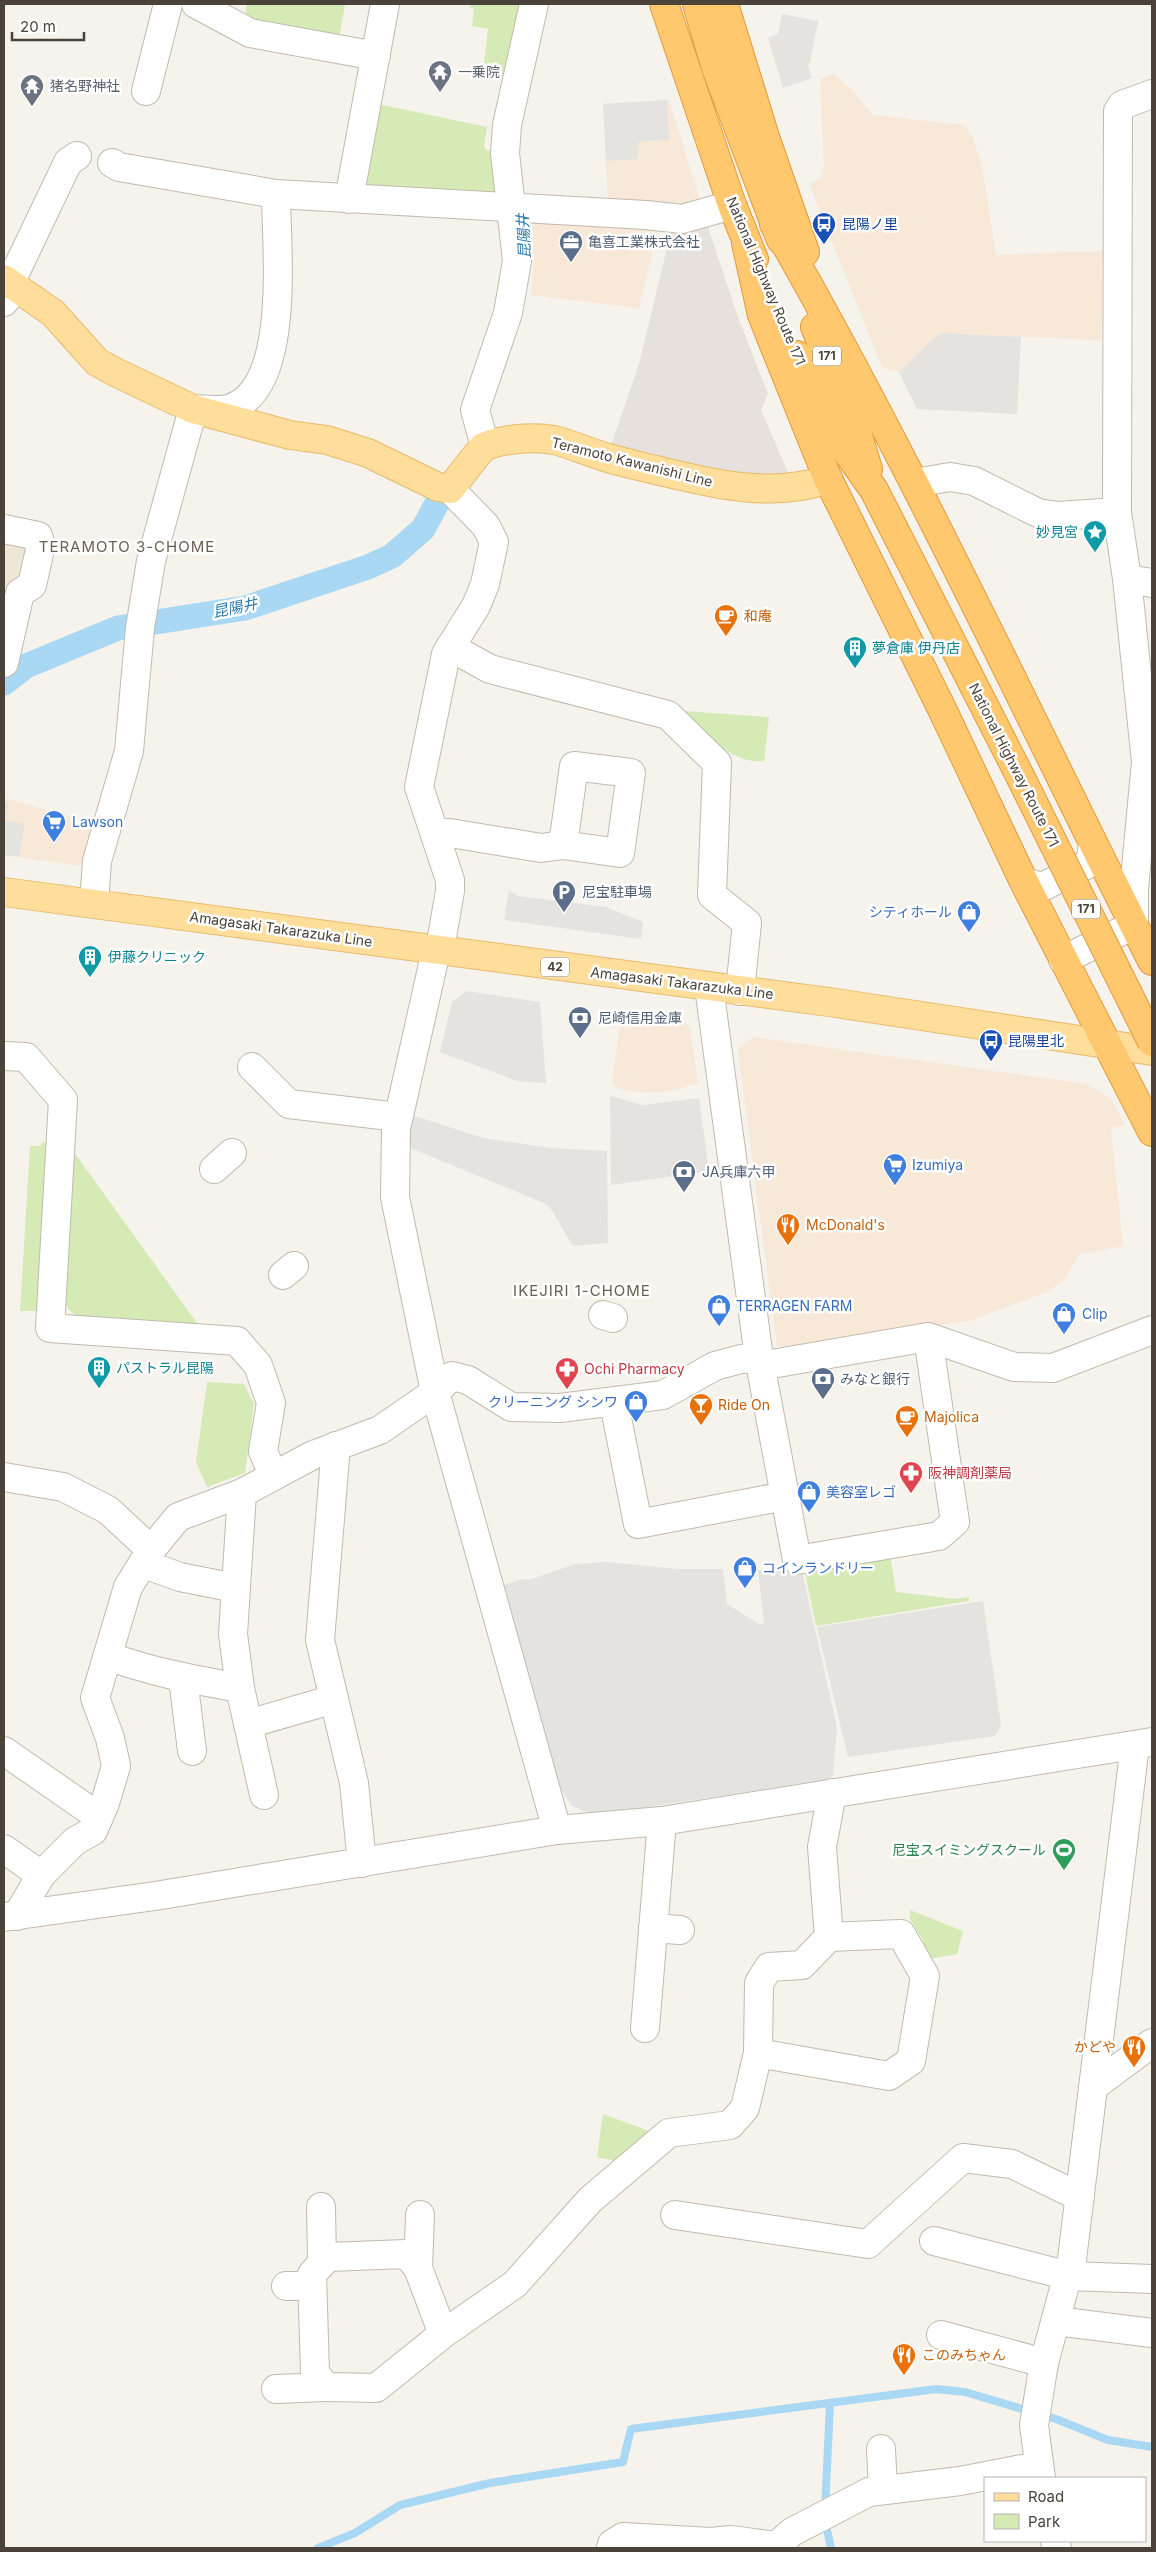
<svg xmlns="http://www.w3.org/2000/svg" width="1156" height="2552" font-family="Inter,'Noto Sans JP',sans-serif">
  <rect width="100%" height="100%" fill="#f6f2ec"/>
  <g fill="#f7e8d8">
    <polygon points="833,74 850,88 873,115 963,125 972,136 982,165 996,255 1103,251 1101,340 940,333 899,372 882,367 809,184 821,178 824,166 820,79"/>
    <polygon points="669,100 703,210 608,205 603,104"/>
    <polygon points="532,219 608,221 658,230 639,308 531,295 534,259"/>
    <polygon points="4,798 72,817 74,822 96,832 87,861 80,866 4,855"/>
    <polygon points="622,1012 685,1022 690,1028 698,1083 671,1091 642,1093 616,1088 612,1081"/>
    <polygon points="753,1037 1086,1084 1111,1099 1125,1125 1111,1128 1123,1246 1079,1254 1064,1280 1047,1292 969,1321 777,1347 738,1050"/>
  </g>
  <polygon fill="#e6e1dd" points="705,218 738,317 768,394 761,410 791,479 703,468 609,451 639,364 667,248 663,247 669,224"/>
  <polygon fill="#efe7d6" points="4,535 31,543 4,645"/>
  <g fill="#d5eab4">
    <polygon points="247,4 345,4 339,39 244,22"/>
    <polygon points="470,4 526,4 510,78 491,74 491,67 484,64 488,29 472,26 474,8 470,8"/>
    <polygon points="373,103 487,127 484,146 486,150 498,152 496,197 360,192"/>
    <path d="M685 711 769 717 764 761C732 764 707 736 685 717Z"/>
    <polygon points="42,1142 48,1143 38,1311 20,1311 30,1146 41,1146"/>
    <polygon points="71,1148 199,1326 77,1316 68,1309 64,1300"/>
    <polygon points="207,1382 244,1384 254,1404 245,1473 207,1487 196,1462"/>
    <polygon points="890,1554 896,1592 955,1599 969,1597 969,1601 816,1626 805,1572"/>
    <polygon points="910,1910 963,1931 957,1954 929,1959 920,1945 924,1942 910,1919"/>
    <polygon points="603,2114 649,2131 646,2134 648,2136 615,2161 597,2157"/>
  </g>
  <g fill="#e5e3e0">
    <polygon points="782,14 818,21 810,63 807,63 812,78 783,88 768,38 778,34"/>
    <polygon points="667,100 669,140 638,142 638,159 606,161 603,104"/>
    <polygon points="940,333 1021,337 1017,414 917,409 899,372"/>
    <polygon points="4,802 8,803 5,821 25,824 19,857 4,855"/>
    <polygon points="509,891 519,896 606,907 643,922 641,939 504,920"/>
    <polygon points="467,991 540,1002 546,1083 517,1081 440,1052 452,1002"/>
    <polygon points="610,1096 643,1105 699,1098 709,1171 611,1185"/>
    <polygon points="412,1115 483,1138 551,1148 607,1151 608,1243 573,1246 551,1209 544,1203 408,1147"/>
    <polygon points="608,1562 677,1569 723,1569 727,1604 759,1624 764,1623 758,1570 801,1567 837,1727 833,1775 828,1780 594,1815 572,1806 560,1788 504,1585 522,1579 529,1580 575,1564"/>
    <polygon points="983,1601 1001,1725 995,1736 848,1757 817,1627"/>
  </g>
  <g fill="none" stroke-linecap="round" stroke-linejoin="round">
    <g stroke="#a8d8f3" stroke-width="8">
      <polyline points="825,2510 830,2403"/>
      <polyline points="825,2521 831,2548"/>
      <polyline points="318,2548 355,2533 400,2505 490,2483 623,2462 631,2429 936,2389 965,2392 1056,2419 1108,2440 1152,2447"/>
    </g>
    <polyline stroke="#a8d8f3" stroke-width="25" points="4,683 26,666 118,628 245,608 368,567 392,556 423,529 442,494"/>
    <g stroke="#c2baae" stroke-width="30">
      <g id="minor">
        <polyline points="196,4 250,33 376,56"/>
        <polyline points="146,91 168,4"/>
        <polyline points="112,163 119,167 276,194 646,215 682,219 732,205"/>
        <polyline points="349,199 385,4"/>
        <polyline points="4,302 10,295 15,273 68,162 77,156"/>
        <polyline points="485,446 475,410 508,313 517,261 505,153 507,125 534,4"/>
        <polyline points="915,483 950,477 974,481 1038,513 1058,516 1117,512"/>
        <polyline points="450,489 486,526 494,542 485,584 476,606 446,654 419,787 450,880 450,891 442,937 436,951 396,1129 395,1197 435,1392 557,1830"/>
        <polyline points="4,529 38,536 41,545 32,585 20,593 4,663"/>
        <polyline points="1127,579 1152,583"/>
        <polyline points="450,647 490,669 668,715 717,763 712,895 747,923 740,991"/>
        <polyline points="436,834 450,833 541,848 563,845 620,853 631,773 574,766 563,845"/>
        <polyline points="1024,882 1042,887 1090,863 1093,844"/>
        <path d="M94 903 97 861 129 751 140 628 151 561 193 409C204 409 221 412 231 408 292 387 276 246 276 194"/>
        <polyline points="1063,960 1134,925 1134,889 1146,762 1127,579 1117,512 1118,111 1122,105 1152,94"/>
        <polyline points="709,987 759,1358 797,1560 939,1536 955,1522 928,1337"/>
        <polyline points="4,1056 26,1057 63,1100 50,1328 237,1341 258,1365 271,1403 263,1451 273,1475"/>
        <polyline points="252,1067 289,1104 398,1117"/>
        <polyline points="214,1169 232,1153"/>
        <polyline points="283,1275 294,1266"/>
        <polyline points="603,1315 613,1318"/>
        <polyline points="760,1366 928,1337 1014,1367 1053,1368 1152,1330"/>
        <polyline points="614,1403 638,1524 785,1496"/>
        <polyline points="336,1446 320,1640 354,1783 362,1863"/>
        <polyline points="4,1477 63,1487 108,1510 151,1550"/>
        <polyline points="242,1493 233,1634 240,1688 264,1795"/>
        <polyline points="144,1564 180,1577 235,1588"/>
        <path d="M108 1656C151 1672 195 1680 240 1688"/>
        <polyline points="183,1678 192,1751"/>
        <polyline points="248,1724 334,1699"/>
        <polyline points="4,1751 99,1817"/>
        <polyline points="4,1849 41,1875"/>
        <polyline points="17,1916 41,1875 75,1841 93,1831 105,1803 116,1766 110,1738 95,1698 128,1587 151,1550 178,1517 242,1493 313,1455 380,1430 435,1392 452,1376 468,1380 511,1407 560,1408 663,1395 715,1366 741,1359 759,1358"/>
        <polyline points="4,1917 155,1896 557,1830 662,1821 1152,1742"/>
        <polyline points="653,1928 680,1930"/>
        <polyline points="645,2028 662,1821"/>
        <polyline points="758,2053 889,2076 911,2061 925,1976 901,1934 829,1937"/>
        <polyline points="1093,2087 1152,2043"/>
        <polyline points="321,2207 322,2262"/>
        <polyline points="675,2215 868,2244 963,2158 1012,2164 1080,2197"/>
        <polyline points="934,2241 1069,2276 1152,2279"/>
        <polyline points="418,2268 420,2215"/>
        <polyline points="286,2286 312,2286"/>
        <polyline points="1056,2321 1152,2333"/>
        <polyline points="443,2334 418,2268 406,2254 328,2257 312,2274 315,2373 326,2387 376,2388 443,2334 515,2284 590,2200 669,2133 730,2125 745,2108 758,2053 759,1983 769,1967 802,1965 829,1937 822,1847 832,1793"/>
        <polyline points="941,2335 1044,2363"/>
        <polyline points="276,2389 326,2387"/>
        <polyline points="881,2449 883,2490"/>
        <polyline points="1041,2478 1034,2425 1044,2363 1072,2259 1135,1745"/>
        <polyline points="1055,2541 1057,2548"/>
        <polyline points="611,2548 612,2544 623,2537 711,2542 731,2540 776,2546 792,2532 869,2492 960,2481 1038,2466"/>
      </g>
    </g>
    <g stroke="#e7bb69" stroke-width="30">
      <g id="major">
        <path d="M4 279 53 313 97 362 115 372 193 409 290 435 327 440 368 453 438 487 450 489 483 447C502 439 533 436 554 440 571 444 588 452 605 457 624 463 644 467 664 472 718 485 774 498 828 479"/>
        <polyline points="4,892 829,1002 1152,1051"/>
      </g>
    </g>
    <g stroke="#e19c3a" stroke-width="30">
      <g id="highway">
        <polyline points="664,4 732,205 754,259"/>
        <polyline points="697,4 716,68 781,240"/>
        <polyline points="724,4 765,137 805,252"/>
        <path d="M774 224C912 464 1028 715 1152 961"/>
        <polyline points="746,243 762,315 828,479 942,709 1024,882 1152,1132"/>
        <polyline points="815,327 853,419 868,469"/>
        <polyline points="797,355 830,428 874,490 1020,776"/>
      </g>
    </g>
    <use href="#minor" stroke="#fff" stroke-width="28"/>
    <use href="#major" stroke="#ffde9c" stroke-width="28"/>
    <use href="#highway" stroke="#ffc76e" stroke-width="28"/>
    <g stroke="#e19c3a" stroke-width="30" stroke-linecap="butt">
      <polyline id="highway-bridge" points="1020,776 1152,1042"/>
    </g>
    <use href="#highway-bridge" stroke="#ffc76e" stroke-width="28"/>
  </g>
  <defs>
    <g id="temple-pin" transform="scale(1.25)"><path d="M0 17L-7.5 6A9.5 9.5 0 1 1 7.5 6Z" fill="#6b7280" stroke="#fff"/><path d="M0-6L5-2H3V0L6.5 2.5H4V6H1.5V3h-3V6H-4V2.5H-6.5L-3 0V-2H-5Z" fill="#fff"/></g>
    <g id="bus-pin" transform="scale(1.25)"><path d="M0 17L-7.5 6A9.5 9.5 0 1 1 7.5 6Z" fill="#1a4fb4" stroke="#fff"/><path d="M-5-6H5V4H4V6H2V4H-2V6H-4V4H-5ZM-3.5-4V0h7V-4ZM-3.5 1.2v1.5H-2V1.2ZM2 1.2v1.5H3.5V1.2Z" fill="#fff"/></g>
    <g id="office-pin" transform="scale(1.25)"><path d="M0 17L-7.5 6A9.5 9.5 0 1 1 7.5 6Z" fill="#5c6f8a" stroke="#fff"/><path d="M-6-3h4V-5.5h4V-3h4V5H-6ZM-1-4.5V-3h2v-1.5ZM-6 0V1H6V0Z" fill="#fff"/></g>
    <g id="sight-pin" transform="scale(1.25)"><path d="M0 17L-7.5 6A9.5 9.5 0 1 1 7.5 6Z" fill="#0f9aa8" stroke="#fff"/><path d="M0-6L1.8-2.2L6-1.7L2.9 1.2L3.7 5.4L0 3.3L-3.7 5.4L-2.9 1.2L-6-1.7L-1.8-2.2Z" fill="#fff"/></g>
    <g id="cafe-pin" transform="scale(1.25)"><path d="M0 17L-7.5 6A9.5 9.5 0 1 1 7.5 6Z" fill="#e8710a" stroke="#fff"/><path d="M-5.5-4.5H6V0H3Q3 3.5 0 3.5H-2.5Q-5.5 3.5-5.5 0ZM3-3.2v2h1.7v-2ZM-6 4.5H4V6H-6Z" fill="#fff"/></g>
    <g id="building-pin" transform="scale(1.25)"><path d="M0 17L-7.5 6A9.5 9.5 0 1 1 7.5 6Z" fill="#0f9aa8" stroke="#fff"/><path d="M-4-6H4V6H1V3H-1V6H-4ZM-2.5-4.3h1.7v1.8h-1.7ZM.8-4.3h1.7v1.8H.8ZM-2.5-1h1.7V.8h-1.7ZM.8-1h1.7V.8H.8Z" fill="#fff"/></g>
    <g id="supermarket-pin" transform="scale(1.25)"><path d="M0 17L-7.5 6A9.5 9.5 0 1 1 7.5 6Z" fill="#3f7fe0" stroke="#fff"/><path d="M-6-5.5h2.5l.6 2H6L4.5 2H-2.5L-4.4-4H-6ZM-1.5 3.2a1.3 1.3 0 1 0 .1 0ZM3 3.2a1.3 1.3 0 1 0 .1 0Z" fill="#fff"/></g>
    <g id="parking-pin" transform="scale(1.25)"><path d="M0 17L-7.5 6A9.5 9.5 0 1 1 7.5 6Z" fill="#5c6f8a" stroke="#fff"/><path d="M-3.5-5.5H1a3.5 3.5 0 0 1 0 7H-1V5.5H-3.5ZM-1-3.4V-.6H.8a1.4 1.4 0 0 0 0-2.8Z" fill="#fff"/></g>
    <g id="shop-pin" transform="scale(1.25)"><path d="M0 17L-7.5 6A9.5 9.5 0 1 1 7.5 6Z" fill="#3f7fe0" stroke="#fff"/><path d="M-5-2.5h2.3a2.7 3.5 0 0 1 5.4 0H5L5.5 6h-11ZM-1.5-2.5h3a1.5 2.3 0 0 0-3 0Z" fill="#fff"/></g>
    <g id="bank-pin" transform="scale(1.25)"><path d="M0 17L-7.5 6A9.5 9.5 0 1 1 7.5 6Z" fill="#5c6f8a" stroke="#fff"/><path d="M-6-4H6V4H-6ZM0-2.3a2.3 2.3 0 1 0 0 4.6a2.3 2.3 0 1 0 0-4.6Z" fill="#fff"/></g>
    <g id="restaurant-pin" transform="scale(1.25)"><path d="M0 17L-7.5 6A9.5 9.5 0 1 1 7.5 6Z" fill="#e8710a" stroke="#fff"/><path d="M-5-6h1v4h1v-4h1v4h1v-4h1v5L-1.5 .5V6h-2V.5L-5-1ZM5-6V6H3V1.5H1.5Q1.5-4 5-6Z" fill="#fff"/></g>
    <g id="pharmacy-pin" transform="scale(1.25)"><path d="M0 17L-7.5 6A9.5 9.5 0 1 1 7.5 6Z" fill="#e0444e" stroke="#fff"/><path d="M-2-6h4v4h4v4h-4v4h-4v-4h-4v-4h4Z" fill="#fff"/></g>
    <g id="bar-pin" transform="scale(1.25)"><path d="M0 17L-7.5 6A9.5 9.5 0 1 1 7.5 6Z" fill="#e8710a" stroke="#fff"/><path d="M-6-5H6L.8 .8V4.5H3.5V6h-7V4.5H-.8V.8Z" fill="#fff"/></g>
    <g id="stadium-pin" transform="scale(1.25)"><path d="M0 17L-7.5 6A9.5 9.5 0 1 1 7.5 6Z" fill="#2e9e5b" stroke="#fff"/><path d="M0-5a6.5 5 0 1 0 0 10a6.5 5 0 1 0 0-10ZM-3.5-1.8h7v3.6h-7Z" fill="#fff"/></g>
  </defs>
  <g fill-rule="evenodd">
    <use href="#temple-pin" x="440" y="72"/>
    <use href="#temple-pin" x="32" y="86"/>
    <use href="#bus-pin" x="824" y="224"/>
    <use href="#office-pin" x="571" y="242"/>
    <use href="#sight-pin" x="1095" y="532"/>
    <use href="#cafe-pin" x="726" y="616"/>
    <use href="#building-pin" x="855" y="648"/>
    <use href="#supermarket-pin" x="54" y="822"/>
    <use href="#parking-pin" x="564" y="892"/>
    <use href="#shop-pin" x="969" y="912"/>
    <use href="#building-pin" x="90" y="957"/>
    <use href="#bank-pin" x="580" y="1018"/>
    <use href="#bus-pin" x="991" y="1041"/>
    <use href="#supermarket-pin" x="895" y="1165"/>
    <use href="#bank-pin" x="684" y="1172"/>
    <use href="#restaurant-pin" x="788" y="1225"/>
    <use href="#shop-pin" x="719" y="1306"/>
    <use href="#shop-pin" x="1064" y="1314"/>
    <use href="#building-pin" x="99" y="1368"/>
    <use href="#pharmacy-pin" x="567" y="1369"/>
    <use href="#bank-pin" x="823" y="1379"/>
    <use href="#shop-pin" x="636" y="1402"/>
    <use href="#bar-pin" x="701" y="1405"/>
    <use href="#cafe-pin" x="907" y="1417"/>
    <use href="#pharmacy-pin" x="911" y="1473"/>
    <use href="#shop-pin" x="809" y="1492"/>
    <use href="#shop-pin" x="745" y="1568"/>
    <use href="#stadium-pin" x="1064" y="1850"/>
    <use href="#restaurant-pin" x="1134" y="2047"/>
    <use href="#restaurant-pin" x="904" y="2355"/>
  </g>
  <g text-anchor="middle" stroke-width="5" stroke-linejoin="round" paint-order="stroke">
    <g fill="#fff" stroke="#817b74" stroke-width="1">
      <rect x="813" y="346.5" width="28" height="19" rx="4"/>
      <rect x="1072" y="899.5" width="28" height="19" rx="4"/>
      <rect x="541" y="957.5" width="28" height="19" rx="4"/>
    </g>
    <g font-size="12" font-weight="bold" fill="#4b4339">
      <text x="827" y="360">171</text>
      <text x="1086" y="913">171</text>
      <text x="555" y="971">42</text>
    </g>
    <g font-size="14" fill="#5b616d" stroke="#fff" text-anchor="start">
      <text x="458" y="77">一乗院</text>
      <text x="50" y="91">猪名野神社</text>
    </g>
    <g font-size="14" fill="#164399" stroke="#fff" text-anchor="start">
      <text x="842" y="229">昆陽ノ里</text>
      <text x="1008" y="1046">昆陽里北</text>
    </g>
    <g font-size="14" fill="#4e5e75" stroke="#fff" text-anchor="start">
      <text x="588" y="247">亀喜工業株式会社</text>
      <text x="582" y="897">尼宝駐車場</text>
      <text x="598" y="1023">尼崎信用金庫</text>
      <text x="702" y="1177">JA兵庫六甲</text>
      <text x="840" y="1384">みなと銀行</text>
    </g>
    <g font-size="14" fill="#4b4339" stroke="#fff">
      <text transform="translate(766 281) rotate(67)" y="5">National Highway Route 171</text>
      <text transform="translate(632 462) rotate(14)" y="5">Teramoto Kawanishi Line</text>
      <text transform="translate(1014 765) rotate(63)" y="5">National Highway Route 171</text>
      <text transform="translate(281 929) rotate(8)" y="5">Amagasaki Takarazuka Line</text>
      <text transform="translate(682 983) rotate(7)" y="5">Amagasaki Takarazuka Line</text>
    </g>
    <g font-size="14" fill="#0d838f" stroke="#fff" text-anchor="start">
      <text x="1078" y="537" text-anchor="end">妙見宮</text>
      <text x="872" y="653">夢倉庫 伊丹店</text>
      <text x="108" y="962">伊藤クリニック</text>
      <text x="116" y="1373">パストラル昆陽</text>
    </g>
    <g font-size="14" fill="#c56008" stroke="#fff" text-anchor="start">
      <text x="744" y="621">和庵</text>
      <text x="806" y="1230">McDonald's</text>
      <text x="718" y="1410">Ride On</text>
      <text x="924" y="1422">Majolica</text>
      <text x="1116" y="2052" text-anchor="end">かどや</text>
      <text x="922" y="2360">このみちゃん</text>
    </g>
    <g font-size="14" fill="#366cbe" stroke="#fff" text-anchor="start">
      <text x="72" y="827">Lawson</text>
      <text x="952" y="917" text-anchor="end">シティホール</text>
      <text x="912" y="1170">Izumiya</text>
      <text x="736" y="1311">TERRAGEN FARM</text>
      <text x="1082" y="1319">Clip</text>
      <text x="618" y="1407" text-anchor="end">クリーニング シンワ</text>
      <text x="826" y="1497">美容室レゴ</text>
      <text x="762" y="1573">コインランドリー</text>
    </g>
    <g font-size="14" fill="#be3a42" stroke="#fff" text-anchor="start">
      <text x="584" y="1374">Ochi Pharmacy</text>
      <text x="928" y="1478">阪神調剤薬局</text>
    </g>
    <g font-size="14" fill="#27864d" stroke="#fff" text-anchor="end">
      <text x="1046" y="1855">尼宝スイミングスクール</text>
    </g>
    <g font-size="15" font-style="italic" fill="#2b7aaa" stroke="#fff">
      <text transform="translate(524 236) rotate(-93)" y="5">昆陽井</text>
      <text transform="translate(235 608) rotate(-12)" y="5">昆陽井</text>
    </g>
    <g font-size="15" letter-spacing="1" fill="#6e6050" stroke="#fff">
      <text x="127" y="552">TERAMOTO 3-CHOME</text>
      <text x="582" y="1296">IKEJIRI 1-CHOME</text>
    </g>
  </g>
  <rect width="1156" height="2552" fill="none" stroke="#4b4339" stroke-width="10"/>
  <rect x="984" y="2477" width="162" height="65" fill="#ffffff" stroke="#b7b4b0"/>
  <rect x="994" y="2493" width="25" height="8" fill="#ffde9c" stroke="#b7b4b0"/>
  <text x="1028" y="2502" font-size="15" fill="#4b4339">Road</text>
  <rect x="994" y="2514" width="25" height="15" fill="#d5eab4" stroke="#b7b4b0"/>
  <text x="1028" y="2527" font-size="15" fill="#4b4339">Park</text>
  <path d="M12 32v8h72v-8" fill="none" stroke="#4b4339" stroke-width="2.5"/>
  <text x="20" y="32" font-size="15" fill="#4b4339" stroke="#ffffff" stroke-width="4" paint-order="stroke">20 m</text>
</svg>
